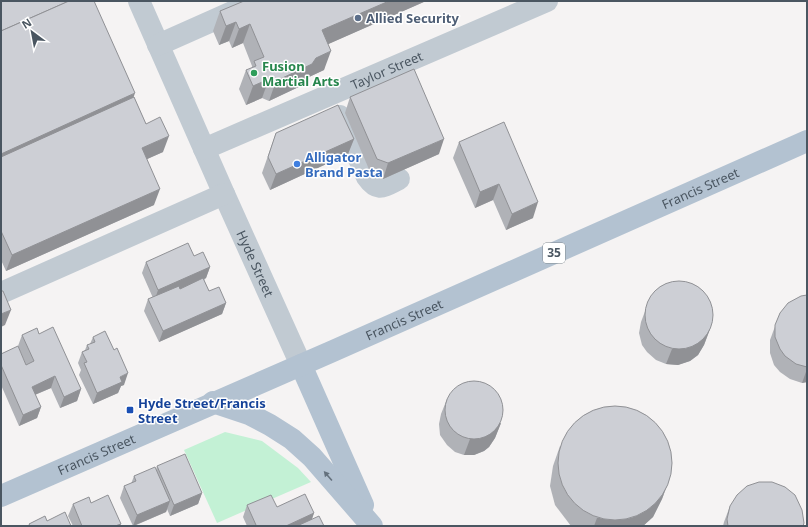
<svg xmlns="http://www.w3.org/2000/svg" width="808" height="527" font-family="'Noto Sans',sans-serif">
  <rect width="100%" height="100%" fill="#f5f3f3"/>
  <polygon fill="#c3f1d5" points="225,432 262,441 298,468 311,482 217,523 184,450"/>
  <g fill="none" stroke-linecap="round" stroke-linejoin="round">
    <g stroke="#c1cad2" stroke-width="22">
      <path id="s1" d="M139 1 224 194 301 365"/>
      <polyline points="158,45 257,1"/>
      <path d="M340 116 367 177C378 193 384 186 399 179"/>
      <path id="s2" d="M204 149 547 1"/>
      <polyline points="1,293 224,194"/>
    </g>
    <g stroke="#b3c2d1" stroke-width="22">
      <polyline points="301,365 363,505"/>
      <polyline points="213,402 249,414 270,425 292,439 312,457 372,526"/>
      <path id="s3" d="M1 496 333 351 807 141"/>
    </g>
  </g>
  <g fill="#b0b2b7">
    <polygon points="1,1 134,97 146,124 163,152 147,159 154,205 6,271 1,260"/>
    <polygon points="244,1 426,1 328,44 324,70 309,77 305,84 269,101 262,98 246,105 239,89 246,70 252,68 252,66 243,43 232,48 229,41 219,45 213,31 220,11"/>
    <polygon points="350,97 439,154 383,179 371,174 345,113"/>
    <polygon points="276,133 354,139 348,154 270,190 262,173"/>
    <polygon points="459,142 533,218 506,230 493,200 475,208 453,158"/>
    <polygon points="194,256 210,267 206,278 204,280 209,291 226,303 222,314 159,342 144,311 148,299 153,298 142,273 146,262"/>
    <polygon points="807,295 807,382 802,383 790,379 780,372 774,365 770,353 770,340 780,313"/>
    <polygon points="647,306 710,329 704,345 698,355 690,361 678,365 666,364 656,360 647,352 642,345 639,333 641,322"/>
    <polygon points="39,334 81,389 77,401 60,408 51,388 35,395 41,407 37,418 19,426 1,385 1,354 26,365 18,346 22,335"/>
    <polygon points="93,337 124,385 121,386 118,393 93,404 79,375 81,370 78,363 82,352 85,350 87,345 90,344"/>
    <polygon points="447,399 501,423 495,438 489,447 484,451 474,455 464,455 455,452 447,445 440,435 439,424 441,414"/>
    <polygon points="560,446 669,480 662,499 653,517 643,526 571,526 555,505 550,486 553,466"/>
    <polygon points="157,466 202,493 198,504 170,516 167,509 166,512 134,526 133,526 120,498 124,486 131,484 134,476 156,470"/>
    <polygon points="91,503 121,524 120,526 73,526 68,516 73,504"/>
    <polygon points="247,505 277,507 314,513 312,519 324,526 247,526 243,517"/>
    <polygon points="730,506 803,526 723,526 724,522"/>
  </g>
  <g fill="#909195">
    <polygon points="389,1 426,1 315,50 322,30"/>
    <polygon points="236,22 229,41 219,45 226,26"/>
    <polygon points="250,24 243,43 232,48 239,29"/>
    <polygon points="331,51 324,70 309,77 305,84 269,101 276,81 316,58"/>
    <polygon points="269,79 262,98 246,105 253,86"/>
    <polygon points="135,93 128,113 1,170 1,154"/>
    <polygon points="169,136 163,152 136,164 142,148"/>
    <polygon points="354,139 348,154 270,190 276,174"/>
    <polygon points="444,139 439,154 383,179 388,163"/>
    <polygon points="499,184 493,200 475,208 480,192"/>
    <polygon points="160,189 154,205 6,271 12,255"/>
    <polygon points="538,202 533,218 506,230 512,214"/>
    <polygon points="210,267 206,278 154,302 158,290"/>
    <polygon points="226,303 222,314 159,342 163,331"/>
    <polygon points="11,310 5,325 1,327 1,314"/>
    <polygon points="710,329 704,345 698,355 690,361 678,365 666,364 672,349"/>
    <polygon points="807,369 807,382 802,383"/>
    <polygon points="128,373 124,385 121,386 118,393 93,404 97,393 120,377"/>
    <polygon points="55,376 51,388 27,398 32,387"/>
    <polygon points="81,389 77,401 60,408 64,397"/>
    <polygon points="41,407 37,418 19,426 23,415"/>
    <polygon points="501,423 495,438 489,447 484,451 474,455 464,455 470,439"/>
    <polygon points="669,480 662,499 653,517 643,526 594,526 597,518"/>
    <polygon points="202,493 198,504 170,516 174,505"/>
    <polygon points="170,501 166,512 133,526 137,515"/>
    <polygon points="314,513 310,524 306,526 286,526"/>
  </g>
  <g fill="#cdcfd5" stroke="#909195">
    <polygon points="1,1 69,1 1,31"/>
    <polygon points="69,1 94,1 135,93 1,154 1,31"/>
    <polygon points="244,1 389,1 322,30 331,51 316,58 312,64 276,81 269,79 253,86 246,70 256,66 254,61 264,57 250,24 239,29 236,22 226,26 220,11"/>
    <polygon points="414,69 444,139 388,163 377,159 350,97"/>
    <polygon points="134,97 146,124 160,117 169,136 142,148 160,189 12,255 1,231 1,157"/>
    <polygon points="338,105 354,139 276,174 268,157 276,133"/>
    <polygon points="504,122 538,202 512,214 499,184 480,192 459,142"/>
    <polygon points="188,243 194,256 203,252 210,267 158,290 146,262"/>
    <polygon points="203,278 209,291 219,287 226,303 163,331 148,299 179,286 180,289"/>
    <circle cx="679" cy="315" r="34"/>
    <polygon points="1,291 3,291 11,310 1,314"/>
    <polygon points="807,295 807,367 796,364 785,356 780,349 775,337 775,325 780,313 788,303 801,296"/>
    <polygon points="53,327 81,389 64,397 55,376 32,387 41,407 23,415 1,365 1,354 18,346 26,365 34,361 22,335 37,328 39,334"/>
    <polygon points="105,331 114,350 117,348 128,373 120,377 122,382 97,393 84,363 87,362 82,352 89,349 87,345 95,342 93,337"/>
    <circle cx="474" cy="410" r="29"/>
    <circle cx="615" cy="463" r="57"/>
    <polygon points="185,454 202,493 174,505 157,466"/>
    <polygon points="155,467 170,501 137,515 124,486 136,481 134,476"/>
    <polygon points="759,482 772,482 785,487 795,495 802,510 804,523 803,526 728,526 727,519 730,506 737,495 747,486"/>
    <polygon points="305,494 314,513 286,526 255,526 256,525 247,505 271,495 277,507"/>
    <polygon points="108,495 121,524 115,526 82,526 73,504 89,497 91,503"/>
    <polygon points="65,512 71,526 30,526 29,524 45,516 47,521"/>
    <polygon points="319,516 324,526 297,526"/>
  </g>
  <defs><path id="oneway-solid" d="M-6-.8H1V-3.2L6.5 0L1 3.2V.8H-6Z"/></defs>
  <use fill="#64717d" href="#oneway-solid" transform="translate(328 476) rotate(-131)"/>
  <circle fill="#5c6f8a" stroke="#fff" stroke-width="1.5" cx="358" cy="18" r="4"/>
  <circle fill="#2e9e5b" stroke="#fff" stroke-width="1.5" cx="254" cy="73" r="4"/>
  <circle fill="#3f7fe0" stroke="#fff" stroke-width="1.5" cx="297" cy="164" r="4"/>
  <rect fill="#1a4fb4" stroke="#fff" stroke-width="1.5" x="126" y="406" width="8" height="8" rx="2"/>
  <g text-anchor="middle" stroke-width="3" stroke-linejoin="round" paint-order="stroke">
    <rect fill="#fff" stroke="#808990" stroke-width="1" x="543" y="243" width="22" height="20" rx="3"/>
    <g font-size="12" font-weight="bold" fill="#4a5661">
      <text x="554" y="257">35</text>
    </g>
    <g font-size="13" font-weight="bold" fill="#4e5e75" stroke="#fff" text-anchor="start">
      <text x="366" y="23">Allied Security</text>
    </g>
    <g font-size="13" font-weight="bold" fill="#27864d" stroke="#fff" text-anchor="start">
      <text x="262" y="71">Fusion<tspan x="262" dy="15">Martial Arts</tspan></text>
    </g>
    <g font-size="13" fill="#4a5661" stroke="#fff">
      <text dy="5" stroke="none"><textPath href="#s2" startOffset="199">Taylor Street</textPath></text>
      <text dy="5" stroke="none"><textPath href="#s3" startOffset="764">Francis Street</textPath></text>
      <text dy="5" stroke="none"><textPath href="#s1" startOffset="287">Hyde Street</textPath></text>
      <text dy="5" stroke="none"><textPath href="#s3" startOffset="440">Francis Street</textPath></text>
      <text dy="5" stroke="none"><textPath href="#s3" startOffset="104">Francis Street</textPath></text>
    </g>
    <g font-size="13" font-weight="bold" fill="#366cbe" stroke="#fff" text-anchor="start">
      <text x="305" y="162">Alligator<tspan x="305" dy="15">Brand Pasta</tspan></text>
    </g>
    <g font-size="13" font-weight="bold" fill="#164399" stroke="#fff" text-anchor="start">
      <text x="138" y="408">Hyde Street/Francis<tspan x="138" dy="15">Street</tspan></text>
    </g>
  </g>
  <rect width="808" height="527" fill="none" stroke="#4a5661" stroke-width="4"/>
  <g transform="translate(32 32) rotate(328)" stroke="#ffffff" stroke-width="3" paint-order="stroke">
  <path d="M0-3L7 15L0 10L-7 15Z" fill="#4a5661"/>
  <text y="-6" font-size="11" font-weight="bold" text-anchor="middle" fill="#4a5661">N</text>
  </g>
</svg>
